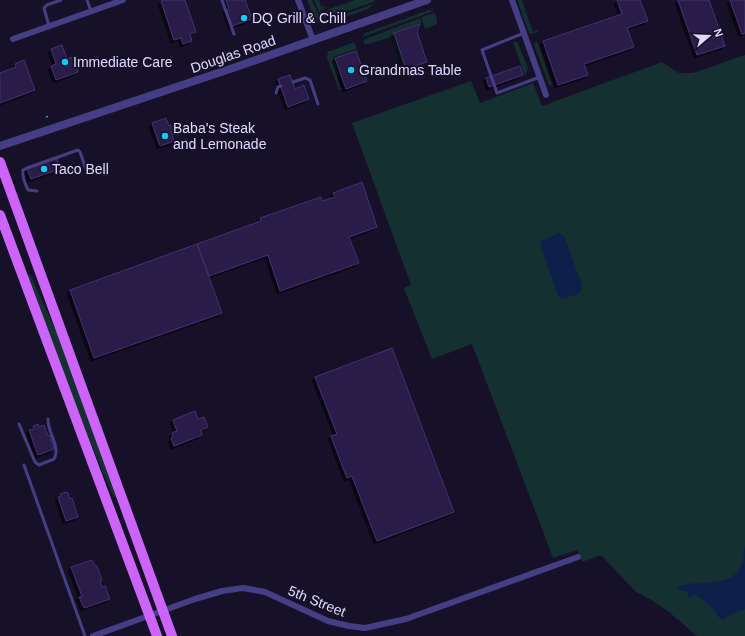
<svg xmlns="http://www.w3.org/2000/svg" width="745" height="636" font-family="Arial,sans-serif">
  <defs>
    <filter id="shadow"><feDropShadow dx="-3" dy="3" stdDeviation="0" flood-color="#0009"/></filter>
  </defs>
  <rect width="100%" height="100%" fill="#161128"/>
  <g fill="#143031">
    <polygon points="307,0 312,0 320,18 317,20 319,21 318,22 314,17"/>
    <polygon points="314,0 319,0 321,6 325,4 322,7 325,7 326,8 320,11 322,13 328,10 327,5 329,9 355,0 375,0 374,2 322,19"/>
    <polygon points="517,0 522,0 533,32 538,30 538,32 532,34 529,33"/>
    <polygon points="373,4 368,9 329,23 320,23"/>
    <polygon points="429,10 434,11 362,37 365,33"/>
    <polygon points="435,13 437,19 437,24 425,29 421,17"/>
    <polygon points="420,18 422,23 394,33 406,69 409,68 411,75 410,77 405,76 391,37 365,45 363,40"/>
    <polygon points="354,42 357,49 333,57 339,75 337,77 341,90 339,90 327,58 328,51 331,51"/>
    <polygon points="513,42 517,42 519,46 528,68 526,74 524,74"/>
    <polygon points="535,42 537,42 538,44 552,85 549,85 534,45"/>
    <polygon points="745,55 745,636 697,636 669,612 651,600 636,592 601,555 582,562 577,550 553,558 472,344 432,359 404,288 411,285 352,123 471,81 480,103 533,83 542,106 662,62 679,73 693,73"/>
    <path d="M30 274 61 342 116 497 114 498C82 425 55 349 28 275Z"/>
  </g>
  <g fill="#0e2049">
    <polygon points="559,233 564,236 580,279 582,290 578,294 562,299 558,296 540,244 541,241"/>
    <path d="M745 546V609L730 615 723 620C718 618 717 614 714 610 709 605 703 599 696 595L689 598 688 593 685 590 678 591V587C698 578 732 590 742 564 745 558 743 552 745 546Z"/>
  </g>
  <g fill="#291d48" stroke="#433073" filter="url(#shadow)">
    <polygon points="165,0 185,0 196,32 190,34 192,41 183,44 181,38 174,40 161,1"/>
    <polygon points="226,0 245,0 252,19 232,26 226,10 229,9"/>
    <polygon points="617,0 640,0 648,21 627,28 634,47 584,64 588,75 558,85 543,41 622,14"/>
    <polygon points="678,0 709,0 725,46 697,55"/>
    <polygon points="730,0 745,0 745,33 742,34"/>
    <polygon points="420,24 417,32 427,62 406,69 394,33"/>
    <polygon points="62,45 67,59 73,57 78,72 56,80 51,66 56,64 51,49"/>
    <polygon points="356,51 367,81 346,89 335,58"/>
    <polygon points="24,60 35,90 0,103 0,73 16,67 15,64"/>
    <polygon points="520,66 523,75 489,87 486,78"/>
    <polygon points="290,75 295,89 304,85 309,99 288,107 278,79"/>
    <polygon points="166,118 169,126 171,125 173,131 171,132 174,141 160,146 152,123"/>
    <polygon points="57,158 60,169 31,179 27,169"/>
    <polygon points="362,182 377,227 349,237 359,263 280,291 268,255 209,276 197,244 261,221 260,218 321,197 322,201 335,197 333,193"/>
    <polygon points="197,244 222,313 94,358 70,290"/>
    <polygon points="392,348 454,512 377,541 352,476 347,478 331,436 337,434 315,377"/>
    <polygon points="195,411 198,419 204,417 208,427 201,430 202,435 174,446 171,438 173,437 172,433 177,431 173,420"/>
    <polygon points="38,424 39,427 44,425 48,436 50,435 54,449 38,455 29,430 34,429 33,426"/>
    <polygon points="66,492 67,493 68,493 70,499 72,498 78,517 66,521 58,497 61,496 60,494"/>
    <polygon points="92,560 95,566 97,566 102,580 100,581 102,587 105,586 110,599 84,608 79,597 82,596 71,567"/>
  </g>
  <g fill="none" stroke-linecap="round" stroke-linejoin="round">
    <polyline stroke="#34b4b6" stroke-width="1.5" stroke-dasharray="2 3" stroke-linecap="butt" points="46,117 49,116"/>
    <g stroke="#463e85" stroke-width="3">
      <polyline points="87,0 91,11"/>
      <polyline points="222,0 234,34"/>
      <polyline points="49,26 44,8 47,5 61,0"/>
      <polyline points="524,33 482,50 497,93 540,77"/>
      <polyline points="293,82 305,78 310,80 318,104"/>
      <polyline points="276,93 278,87 281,86"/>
      <path d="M37 191 28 190C25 184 22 177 23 170L27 168 78 150 80 152 87 172"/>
      <path d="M19 424 35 462 39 465 54 459C61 446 47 432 48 419"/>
      <polyline points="24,465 85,636"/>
    </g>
    <g stroke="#463e85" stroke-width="6">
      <polyline points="298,0 313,40"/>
      <polyline points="512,0 546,95"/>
      <polyline points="13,39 123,0"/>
      <polyline points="93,636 195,599 222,591 243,588 265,592 328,621 349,626 365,628 406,619 578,557"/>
    </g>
    <polyline stroke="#463e85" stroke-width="8" points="0,146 233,68 427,0"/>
    <g stroke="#cd64fa" stroke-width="10">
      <polyline points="0,162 172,636"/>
      <polyline points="0,215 157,636"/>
    </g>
  </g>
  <g fill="#0ccdf6" stroke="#161128" stroke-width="1.5">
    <circle cx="244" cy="18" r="4"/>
    <circle cx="65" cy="62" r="4"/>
    <circle cx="351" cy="70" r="4"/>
    <circle cx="165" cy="136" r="4"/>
    <circle cx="44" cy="169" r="4"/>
  </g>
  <g text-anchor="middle" stroke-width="4" stroke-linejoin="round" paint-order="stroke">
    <g font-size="14" fill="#e0d9fe" stroke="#161128" text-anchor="start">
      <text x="252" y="23">DQ Grill &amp; Chill</text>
      <text x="73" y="67">Immediate Care</text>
      <text x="359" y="75">Grandmas Table</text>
      <text x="173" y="133">Baba's Steak<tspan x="173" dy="16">and Lemonade</tspan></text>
      <text x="52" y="174">Taco Bell</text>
    </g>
    <g font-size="14" fill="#e0d9fe" stroke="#161128">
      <text transform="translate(233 54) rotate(-19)" y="5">Douglas Road</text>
      <text transform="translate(317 601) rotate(22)" y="5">5th Street</text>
    </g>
  </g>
  <g transform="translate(709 36) rotate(71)" stroke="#161128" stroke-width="3" paint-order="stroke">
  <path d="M0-3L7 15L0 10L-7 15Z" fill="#e0d9fe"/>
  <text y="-6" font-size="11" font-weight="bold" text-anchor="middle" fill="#e0d9fe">N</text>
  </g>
</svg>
